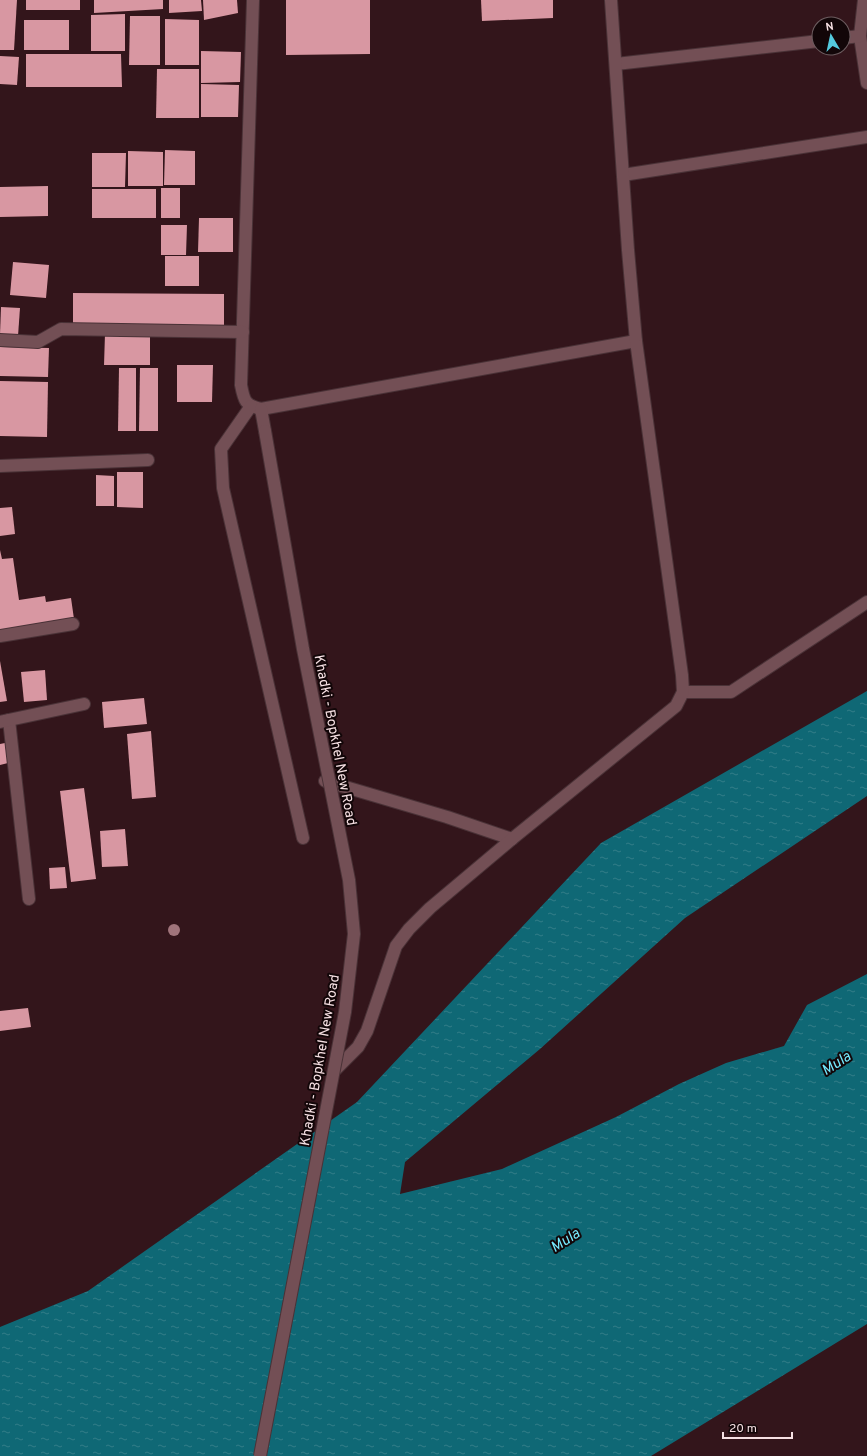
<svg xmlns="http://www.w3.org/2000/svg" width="867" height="1456" font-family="Overpass,sans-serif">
  <defs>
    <pattern id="water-ripples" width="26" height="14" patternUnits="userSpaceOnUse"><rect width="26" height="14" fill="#0f6875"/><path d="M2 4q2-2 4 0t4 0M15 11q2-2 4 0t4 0" fill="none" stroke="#337d88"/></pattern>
  </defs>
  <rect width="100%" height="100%" fill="#33151b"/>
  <polygon fill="url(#water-ripples)" points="867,691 867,796 685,918 540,1049 405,1162 400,1194 502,1169 616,1117 679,1084 726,1063 784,1046 807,1005 867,974 867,1324 651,1456 0,1456 0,1327 88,1291 357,1102 601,843"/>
  <g fill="#d897a2">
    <polygon points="0,0 17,0 14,50 0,50"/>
    <rect x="26" y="0" width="54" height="10"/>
    <polygon points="94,0 163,0 163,9 94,13"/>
    <polygon points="169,0 201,0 202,11 169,13"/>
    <polygon points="203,0 237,0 238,13 204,20"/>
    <polygon points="286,0 370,0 370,54 286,55"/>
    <polygon points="481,0 553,0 553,18 482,21"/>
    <polygon points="125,14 125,51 91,51 91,15"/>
    <polygon points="130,16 160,16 160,65 129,65"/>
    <polygon points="165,19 199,20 199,65 165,65"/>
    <rect x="24" y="20" width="45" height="30"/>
    <polygon points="201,51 241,52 240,82 201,83"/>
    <polygon points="26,54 121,54 122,87 26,87"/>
    <polygon points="0,56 19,57 17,85 0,84"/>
    <polygon points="157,69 199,69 199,118 156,118"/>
    <polygon points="201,84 239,85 238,117 201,117"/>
    <polygon points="165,150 195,151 195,185 164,185"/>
    <polygon points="128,151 163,152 163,186 128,186"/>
    <polygon points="92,153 126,153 125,187 92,187"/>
    <polygon points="48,186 48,216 0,217 0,187"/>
    <rect x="161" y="188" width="19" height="30"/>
    <rect x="92" y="189" width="64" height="29"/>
    <polygon points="199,218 233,218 233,252 198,252"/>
    <polygon points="161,225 187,225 186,255 161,255"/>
    <rect x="165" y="256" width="34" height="30"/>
    <polygon points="13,262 49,265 46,298 10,295"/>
    <polygon points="73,293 224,294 224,327 73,326"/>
    <polygon points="1,307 20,308 18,336 0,334"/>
    <polygon points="105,333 150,333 150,365 104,365"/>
    <polygon points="0,347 49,348 48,377 0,376"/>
    <polygon points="177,365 213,365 212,402 177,402"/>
    <polygon points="119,368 136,368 136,431 118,431"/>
    <polygon points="140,368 158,368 158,431 139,431"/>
    <polygon points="0,381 48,382 47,437 0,436"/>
    <polygon points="117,472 143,472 143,508 117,507"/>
    <polygon points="96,475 114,476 114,506 96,506"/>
    <polygon points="12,507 15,534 0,536 0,508"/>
    <polygon points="0,550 2,559 13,558 19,600 45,596 46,602 71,598 74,619 0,630"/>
    <polygon points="0,661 7,701 0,702"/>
    <polygon points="45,670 47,700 24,702 21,672"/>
    <polygon points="144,698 147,724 104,728 102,702"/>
    <polygon points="151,731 156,797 132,799 127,734"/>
    <polygon points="5,743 8,763 0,765 0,744"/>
    <polygon points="84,788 96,879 71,882 60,791"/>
    <polygon points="125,829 128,866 102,867 100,831"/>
    <polygon points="65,867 67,888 50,889 49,868"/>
    <polygon points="28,1008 31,1027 0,1031 0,1011"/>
  </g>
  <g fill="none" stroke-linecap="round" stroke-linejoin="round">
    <g stroke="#4a3237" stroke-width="14">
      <g id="minor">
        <path d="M253 0 241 385C244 401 245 405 261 409L636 341"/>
        <polyline points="864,0 860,36 867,83"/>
        <polyline points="843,38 860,36"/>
        <polyline points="616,64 819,41"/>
        <polyline points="623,175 867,137"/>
        <polyline points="0,340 38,342 61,329 243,332"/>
        <polyline points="251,406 221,449 223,488 303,838"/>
        <polyline points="261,409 265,431"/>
        <polyline points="0,466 148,460"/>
        <polyline points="0,636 73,624"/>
        <polyline points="683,692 731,692 867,602"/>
        <polyline points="9,720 29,899"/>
        <polyline points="0,722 84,704"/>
        <polyline points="325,781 447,817 512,839"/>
        <polyline points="334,1071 358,1047 367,1031 396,946 409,929 430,908 512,839 676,706 683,692 682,675 636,341 628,250 611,0"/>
      </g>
    </g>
    <use href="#minor" stroke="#734f55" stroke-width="12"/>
    <g stroke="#4a3237" stroke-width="14" stroke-linecap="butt">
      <polyline id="minor-bridge" points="260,1456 345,1012 354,934 349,880 303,649 265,431"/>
    </g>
    <use href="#minor-bridge" stroke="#734f55" stroke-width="12"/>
  </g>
  <circle fill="#a0747b" cx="174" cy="930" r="6"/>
  <g text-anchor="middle" stroke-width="4" stroke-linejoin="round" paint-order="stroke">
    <g font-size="14" fill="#f6e0e3" stroke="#120608">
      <text transform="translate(336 740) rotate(79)" y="5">Khadki - Bopkhel New Road</text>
      <text transform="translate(319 1060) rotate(-80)" y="5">Khadki - Bopkhel New Road</text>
    </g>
    <g font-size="15" font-style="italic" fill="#75e9fe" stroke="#120608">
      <text transform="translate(836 1063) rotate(-33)" y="5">Mula</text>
      <text transform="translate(565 1240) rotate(-33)" y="5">Mula</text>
    </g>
  </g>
  <g transform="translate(831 36) rotate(351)"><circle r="19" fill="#120608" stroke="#6d5d60"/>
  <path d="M0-3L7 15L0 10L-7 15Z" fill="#54cade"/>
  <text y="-6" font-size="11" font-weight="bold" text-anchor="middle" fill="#f6e0e3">N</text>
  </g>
  <path d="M723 1432v6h69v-6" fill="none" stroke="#f6e0e3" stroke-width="2"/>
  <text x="729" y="1432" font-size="12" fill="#f6e0e3" stroke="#120608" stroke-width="3" paint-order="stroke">20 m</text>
</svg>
